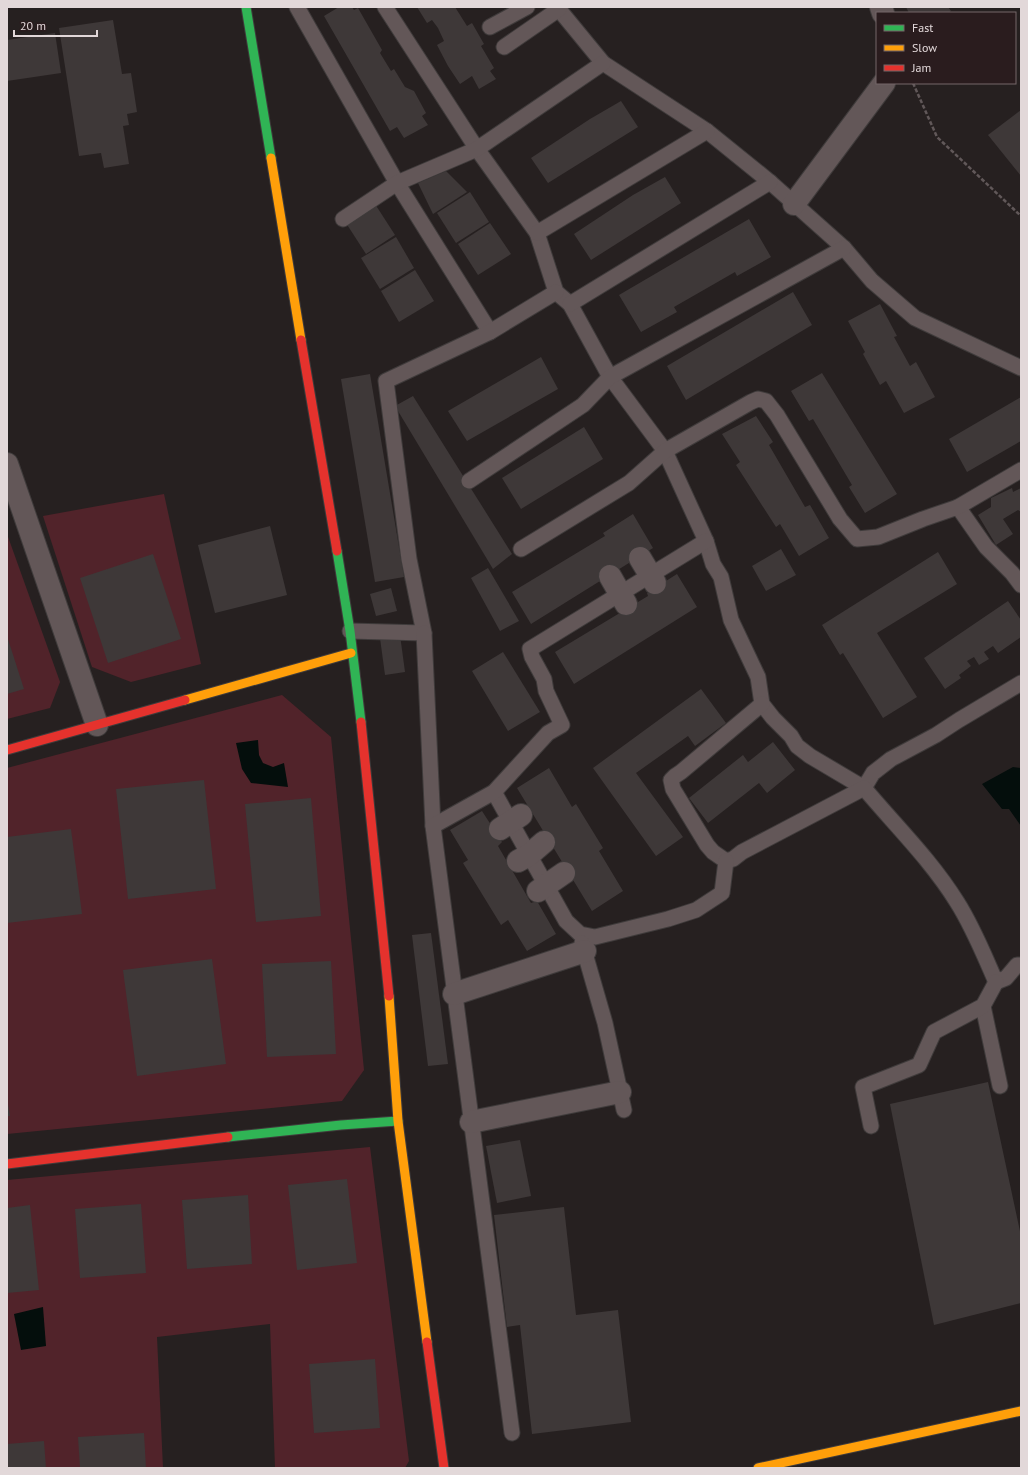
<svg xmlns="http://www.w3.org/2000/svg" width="1028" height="1475" font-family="'PT Sans',sans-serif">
  <rect width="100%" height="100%" fill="#262020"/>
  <g fill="#51232a">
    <polygon points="164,494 201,664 131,682 92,667 43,516"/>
    <polygon points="7,534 60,682 50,708 7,719"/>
    <polygon points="282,695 331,737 364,1070 342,1101 7,1134 7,768"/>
    <polygon points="370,1147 409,1461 405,1468 275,1468 270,1324 157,1337 163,1468 7,1468 7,1180"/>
  </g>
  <g fill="#040e0c">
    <polygon points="258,740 259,755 263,763 273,767 284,763 288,787 251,783 242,769 236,743"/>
    <polygon points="1013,767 1021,768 1021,826 1009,809 1002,809 982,784"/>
    <polygon points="43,1307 46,1346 21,1350 14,1314"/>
  </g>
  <g fill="#3e3838">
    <polygon points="339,7 352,7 354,10 358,8 382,50 380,53 391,71 394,69 405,87 414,91 426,113 422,116 428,125 404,138 397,127 390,131 324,16"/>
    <polygon points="417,7 455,7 467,26 472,23 484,44 481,46 494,68 490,71 496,79 479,89 472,76 460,84 448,66 437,45 444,41 438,28 432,20 427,23"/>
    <polygon points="906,7 948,7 951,11 948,13 909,13"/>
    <polygon points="113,20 122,74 131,73 137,112 127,114 129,125 123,126 129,164 104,168 101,153 79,156 59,28"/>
    <polygon points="55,33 61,73 7,81 7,40"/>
    <polygon points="621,101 638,127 548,183 531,158 590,119"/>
    <polygon points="1021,110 1021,176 988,135"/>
    <polygon points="446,171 467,192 433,214 418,183"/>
    <polygon points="665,177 681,203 591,260 574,234 633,195"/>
    <polygon points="470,192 489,222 456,243 437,213"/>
    <polygon points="375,204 395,235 366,254 346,223"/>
    <polygon points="749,219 771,257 737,276 735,272 674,307 677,312 641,332 619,295"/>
    <polygon points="490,223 511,254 478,275 458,244"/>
    <polygon points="396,237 414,268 380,289 361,258"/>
    <polygon points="415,270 434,301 399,322 381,291"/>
    <polygon points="793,292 812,325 686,400 667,366"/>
    <polygon points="880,304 897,336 894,337 910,366 916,362 935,397 904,413 886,381 880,385 863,354 865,352 848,321"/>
    <polygon points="541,357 558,389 467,441 448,411"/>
    <polygon points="822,373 897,494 865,513 849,487 852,485 813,419 809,421 791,391"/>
    <polygon points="370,374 404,577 375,582 341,379"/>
    <polygon points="413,396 512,554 493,569 395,406"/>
    <polygon points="1021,397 1021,441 967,472 949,439"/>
    <polygon points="756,416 773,442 769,445 805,507 810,505 829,538 799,556 780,524 776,527 736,465 740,462 722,434"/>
    <polygon points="584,427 603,459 521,509 502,478"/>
    <polygon points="1012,488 1013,492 1021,488 1021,512 1018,510 1003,519 1013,534 996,545 978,515 991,507 991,498"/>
    <polygon points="633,514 653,548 531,624 512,592 605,536 603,533"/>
    <polygon points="270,526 287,595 215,613 198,545"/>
    <polygon points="781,549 796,575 766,591 752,566"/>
    <polygon points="938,552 957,584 877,633 917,697 883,718 843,653 840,655 822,625"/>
    <polygon points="153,554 181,639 108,663 80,578"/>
    <polygon points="488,568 519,621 500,631 471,578"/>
    <polygon points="677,574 697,607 574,684 555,652 648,596 647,593"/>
    <polygon points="391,588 397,611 376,616 370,594"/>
    <polygon points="1008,601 1021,620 1021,637 998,653 993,646 984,652 989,659 979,665 974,657 967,661 971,666 959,675 961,678 945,689 924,658"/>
    <polygon points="400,635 405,672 385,675 380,638"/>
    <polygon points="7,636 24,689 7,694"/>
    <polygon points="503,652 540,712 508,731 472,671"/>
    <polygon points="701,689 726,723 695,746 688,736 636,773 683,837 656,856 593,768"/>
    <polygon points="773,742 795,770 767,793 759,783 708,823 689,798 743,755 748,762"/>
    <polygon points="549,768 572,807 576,804 603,848 599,851 623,891 592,911 517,788"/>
    <polygon points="204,780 216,889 128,899 116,789"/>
    <polygon points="311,798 321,916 256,922 245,804"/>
    <polygon points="482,811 502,842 498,846 531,903 537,901 556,934 527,951 508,920 501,925 463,863 468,860 450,830"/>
    <polygon points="71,829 82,914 7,923 7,837"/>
    <polygon points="431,933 448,1064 428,1066 412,935"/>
    <polygon points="212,959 226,1064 137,1076 123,970"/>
    <polygon points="331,961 336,1054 267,1057 262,964"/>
    <polygon points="988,1082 1021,1236 1021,1303 934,1325 890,1104"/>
    <polygon points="7,1098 10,1116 7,1116"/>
    <polygon points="520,1140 531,1196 497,1203 486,1146"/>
    <polygon points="347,1179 357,1263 297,1270 288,1185"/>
    <polygon points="248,1195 252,1264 187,1269 182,1200"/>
    <polygon points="141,1204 146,1273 80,1278 75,1209"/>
    <polygon points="30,1205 39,1290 7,1293 7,1208"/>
    <polygon points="564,1207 576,1315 618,1310 631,1422 532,1434 520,1325 507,1327 494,1215"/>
    <polygon points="375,1359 380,1428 314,1433 309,1364"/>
    <polygon points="144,1433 146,1468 80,1468 78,1437"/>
    <polygon points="44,1441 46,1468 7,1468 7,1444"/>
  </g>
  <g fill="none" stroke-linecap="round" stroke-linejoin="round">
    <g stroke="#3f3b3b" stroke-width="17">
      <g id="lane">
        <polyline points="297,7 397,183 490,332"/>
        <polyline points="385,7 477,149 537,233 556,292 570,304 610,377 665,451 706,541 713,564 721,577 731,620 758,677 762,704 773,718 791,736 797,746 810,756 864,788 873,773 891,759 936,735 959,720 1021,683"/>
        <polyline points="557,7 603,63 707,131 770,182 844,248 872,281 915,318 1021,368"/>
        <polyline points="490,27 527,7"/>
        <polyline points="504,47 559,9"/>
        <polyline points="343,219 397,183 477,149 603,63"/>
        <polyline points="537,233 707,131"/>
        <polyline points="570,304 770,182"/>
        <polyline points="469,481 583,405 610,377 844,248"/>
        <polyline points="958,507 986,547 1012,573 1021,585"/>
        <polyline points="521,549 629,483 665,451 751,402 758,399 766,401 777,415 840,519 857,539 878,537 923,519 958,507 1021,470"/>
        <polyline points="350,631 424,633 409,559 386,381 490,332 556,292"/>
        <polyline points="424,633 433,826"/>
        <path d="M762 704 681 772 675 776 671 780 673 789 707 845 713 852 726 861 733 859 742 852 864 788C895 825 931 860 957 902 973 927 984 955 996 982L1006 978 1017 965H1021"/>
        <polyline points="494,792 566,921 580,934 595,937 668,919 696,910 722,893 726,861"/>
        <polyline points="582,943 605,1023 624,1110"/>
        <polyline points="983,1006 1000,1086"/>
        <polyline points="871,1126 863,1087 919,1065 934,1032 983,1006 996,982"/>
        <polyline points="512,1433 433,826 494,792 548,733 562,725 546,691 544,679 532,657 530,649 706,541"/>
      </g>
    </g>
    <g stroke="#3f3b3b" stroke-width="24">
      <g id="street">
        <polyline points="881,7 883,13"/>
        <polyline points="794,204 884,83"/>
        <polyline points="7,464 97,725"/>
        <polyline points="640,558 655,583"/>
        <polyline points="610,576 626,604"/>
        <polyline points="500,829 521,815"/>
        <polyline points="518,861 529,855 544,842"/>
        <polyline points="538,891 564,873"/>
        <polyline points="454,994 585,951"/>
        <polyline points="471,1122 620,1092"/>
      </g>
    </g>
    <g stroke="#3f3b3b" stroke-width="11">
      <g id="fast">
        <polyline points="246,7 271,158"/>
        <polyline points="337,551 350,631 361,722"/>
        <polyline points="228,1137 341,1125 398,1121"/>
      </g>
    </g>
    <g stroke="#3f3b3b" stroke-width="11">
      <g id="slow">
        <polyline points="271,158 301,340"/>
        <polyline points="185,700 351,653"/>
        <polyline points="389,996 398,1121 427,1342"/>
        <polyline points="758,1468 1021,1411"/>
      </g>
    </g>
    <g stroke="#3f3b3b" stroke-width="11">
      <g id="jam">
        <polyline points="301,340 337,551"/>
        <polyline points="361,722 389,996"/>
        <polyline points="7,750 185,700"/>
        <polyline points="7,1164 228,1137"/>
        <polyline points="427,1342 444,1468"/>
      </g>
    </g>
    <polyline stroke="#615859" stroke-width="2.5" stroke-dasharray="4 2" stroke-linecap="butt" points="913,83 937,137 1021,216"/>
    <use href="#lane" stroke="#635758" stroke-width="15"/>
    <use href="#street" stroke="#635758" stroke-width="22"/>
    <use href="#fast" stroke="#30b455" stroke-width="9"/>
    <use href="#slow" stroke="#ff9f0a" stroke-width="9"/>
    <use href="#jam" stroke="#e5322d" stroke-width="9"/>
  </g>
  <rect width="1028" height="1475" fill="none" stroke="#e2d8d9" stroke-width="16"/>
  <rect x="876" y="12" width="140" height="72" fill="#2a1c1e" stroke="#746769"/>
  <rect x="884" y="25" width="20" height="6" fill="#30b455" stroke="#746769"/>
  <text x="912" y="32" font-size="12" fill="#e2d8d9">Fast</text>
  <rect x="884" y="45" width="20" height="6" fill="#ff9f0a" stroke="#746769"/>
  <text x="912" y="52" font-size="12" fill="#e2d8d9">Slow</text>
  <rect x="884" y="65" width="20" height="6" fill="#e5322d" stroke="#746769"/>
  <text x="912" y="72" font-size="12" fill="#e2d8d9">Jam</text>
  <path d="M14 30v6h83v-6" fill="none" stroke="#e2d8d9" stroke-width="2"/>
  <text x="20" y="30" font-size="12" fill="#e2d8d9" stroke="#2a1c1e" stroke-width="3" paint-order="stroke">20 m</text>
</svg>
